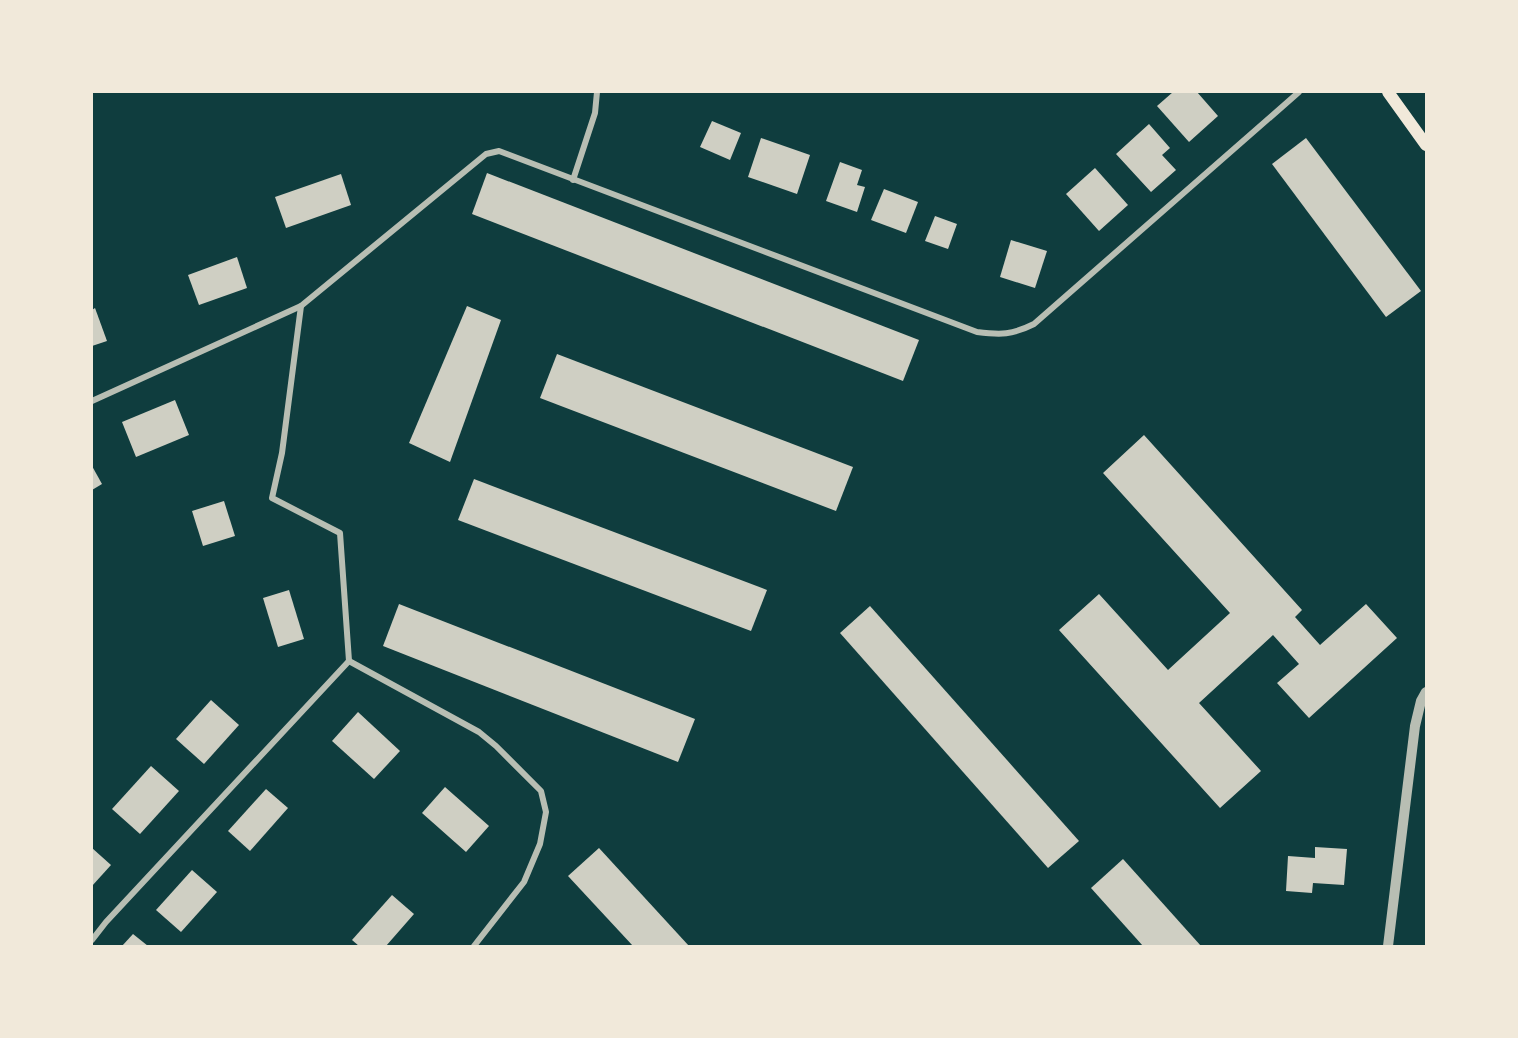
<svg xmlns="http://www.w3.org/2000/svg" width="1518" height="1038" font-family="Roboto,sans-serif">
  <rect width="100%" height="100%" fill="#0f3d3e"/>
  <g fill="#cfcfc3">
    <polygon points="1173,92 1197,92 1218,116 1189,142 1157,106"/>
    <polygon points="712,121 741,133 730,160 700,147"/>
    <polygon points="1149,124 1170,148 1162,155 1176,170 1151,192 1116,154"/>
    <polygon points="761,138 810,155 797,194 748,177"/>
    <polygon points="1306,138 1421,291 1386,317 1272,164"/>
    <polygon points="840,162 862,170 857,185 865,187 857,212 826,201"/>
    <polygon points="1095,168 1128,205 1099,231 1066,194"/>
    <polygon points="487,173 919,340 903,381 472,214"/>
    <polygon points="341,174 351,205 286,228 275,197"/>
    <polygon points="884,189 918,202 906,233 871,220"/>
    <polygon points="935,216 957,224 948,249 925,241"/>
    <polygon points="1011,240 1047,251 1035,288 1000,277"/>
    <polygon points="237,257 247,288 199,305 188,275"/>
    <polygon points="467,306 501,320 450,462 409,443"/>
    <polygon points="95,308 107,341 92,346 92,310"/>
    <polygon points="557,354 853,467 836,511 540,398"/>
    <polygon points="175,400 189,435 136,457 122,422"/>
    <polygon points="1144,435 1302,610 1295,617 1320,645 1366,604 1397,638 1309,718 1277,683 1299,664 1273,635 1199,703 1261,771 1220,808 1059,630 1099,594 1168,670 1230,613 1103,473"/>
    <polygon points="92,466 102,484 92,490"/>
    <polygon points="474,479 767,590 751,631 458,520"/>
    <polygon points="224,501 235,536 203,546 192,511"/>
    <polygon points="289,590 304,639 278,647 263,598"/>
    <polygon points="399,604 695,719 678,762 383,646"/>
    <polygon points="870,606 1079,841 1048,868 840,633"/>
    <polygon points="211,700 239,725 204,764 176,739"/>
    <polygon points="358,712 400,751 374,779 332,741"/>
    <polygon points="151,766 179,791 140,834 112,809"/>
    <polygon points="445,787 489,826 466,852 422,813"/>
    <polygon points="266,789 288,808 250,851 228,831"/>
    <polygon points="1315,847 1347,849 1344,885 1313,883 1312,893 1286,891 1288,856 1315,858"/>
    <polygon points="92,848 111,865 92,886"/>
    <polygon points="599,848 689,946 633,946 568,876"/>
    <polygon points="1123,859 1201,946 1143,946 1091,888"/>
    <polygon points="192,870 217,892 181,932 156,910"/>
    <polygon points="392,895 414,914 386,946 359,946 352,940"/>
    <polygon points="133,934 148,946 122,946"/>
  </g>
  <g fill="none" stroke-linecap="round" stroke-linejoin="round">
    <g stroke="#b8beb3" stroke-width="6">
      <polyline points="573,180 595,113 597,92"/>
      <polyline points="301,306 282,453 272,498 340,533 349,661"/>
      <path d="M92 401 301 306 486 154 499 151 977 332C1001 335 1012 335 1034 324L1299 92"/>
      <polyline points="349,661 479,732 496,746 541,791 546,812 540,844 524,882 474,946"/>
      <polyline points="92,940 106,922 349,661"/>
    </g>
    <polyline stroke="#b8beb3" stroke-width="10" points="1388,946 1415,726 1421,701 1426,692"/>
    <polyline stroke="#f1e9da" stroke-width="12" points="1388,92 1426,145"/>
  </g>
  <rect width="1518" height="1038" fill="none" stroke="#f1e9da" stroke-width="186"/>
</svg>
